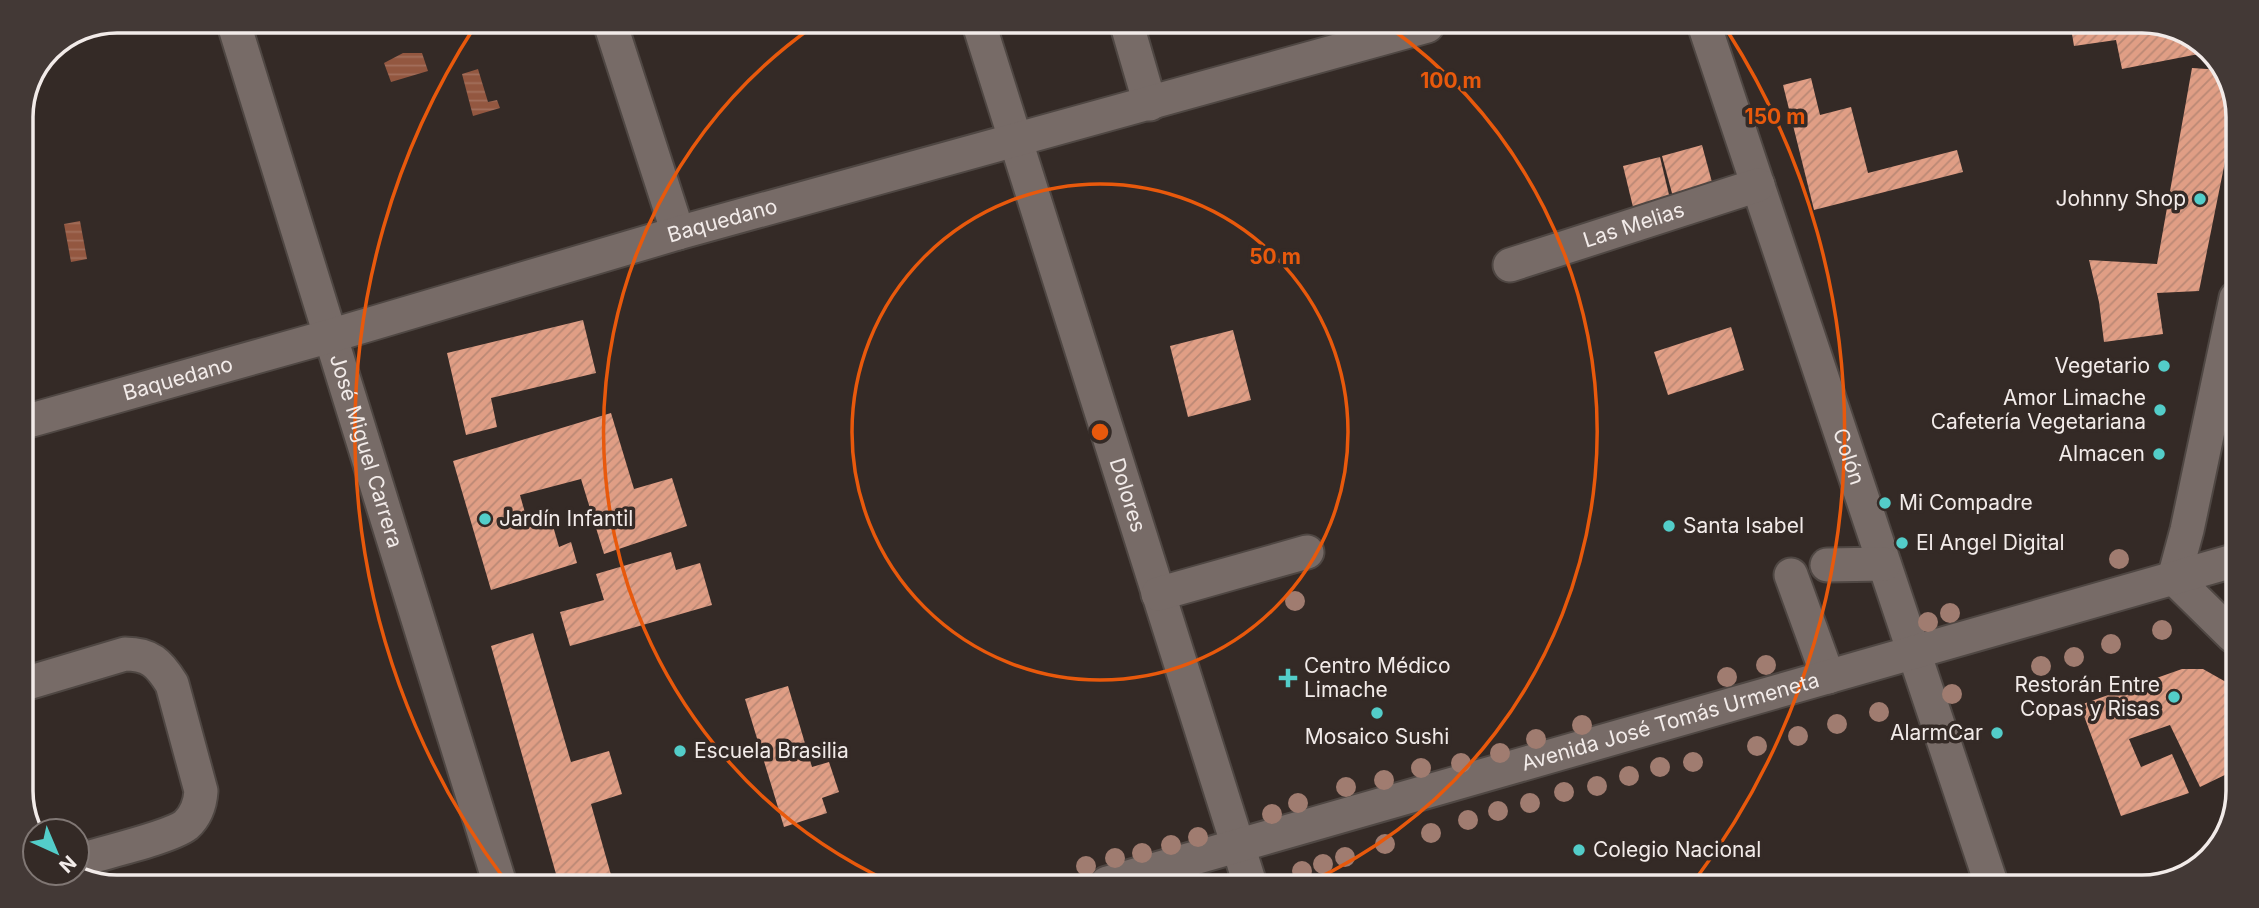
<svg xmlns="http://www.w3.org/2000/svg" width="2259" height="908" font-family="Inter,sans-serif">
  <defs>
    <pattern id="water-rules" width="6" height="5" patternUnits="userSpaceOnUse" patternTransform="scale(1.75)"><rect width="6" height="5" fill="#935740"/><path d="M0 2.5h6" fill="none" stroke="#a36f5c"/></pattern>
    <pattern id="building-hatch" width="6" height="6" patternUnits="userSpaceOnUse" patternTransform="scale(1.75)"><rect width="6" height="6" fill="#e09e85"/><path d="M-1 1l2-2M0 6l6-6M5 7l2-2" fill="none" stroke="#ba8875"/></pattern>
  </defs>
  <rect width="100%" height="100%" fill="#342a26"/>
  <g fill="url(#water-rules)">
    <polygon points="403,53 422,53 428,71 391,82 384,63"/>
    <polygon points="478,69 488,102 497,100 500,108 473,116 462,74"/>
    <polygon points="80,221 87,259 71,262 64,224"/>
  </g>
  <g fill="url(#building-hatch)">
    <polygon points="2071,28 2178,28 2209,52 2122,69 2116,40 2074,46"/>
    <polygon points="2192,68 2222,70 2236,107 2199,291 2157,293 2163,334 2104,342 2099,302 2089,260 2157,264"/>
    <polygon points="1811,78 1820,115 1851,107 1868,173 1957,150 1963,172 1814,210 1783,85"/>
    <polygon points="1702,145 1713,186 1673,197 1662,156"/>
    <polygon points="1660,157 1670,199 1633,207 1623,166"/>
    <polygon points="583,320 596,373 491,398 497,427 466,435 447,353"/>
    <polygon points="1731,327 1744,370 1668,395 1654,352"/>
    <polygon points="1233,330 1251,400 1188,417 1170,346"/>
    <polygon points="611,413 634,489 672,478 687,526 604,554 581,479 520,495 529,527 551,519 559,547 571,542 577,563 491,590 453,461"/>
    <polygon points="671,552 676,570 700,563 712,605 570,646 560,612 604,600 596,574"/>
    <polygon points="533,633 571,762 609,751 622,794 591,804 613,882 558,881 491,646"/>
    <polygon points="2182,669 2203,669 2226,682 2232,688 2231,772 2200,787 2170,725 2129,739 2141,767 2172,754 2189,793 2121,816 2080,705"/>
    <polygon points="788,686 812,767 829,762 839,792 822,798 827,813 784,827 745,699"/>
  </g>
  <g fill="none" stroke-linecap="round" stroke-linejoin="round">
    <g stroke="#4f4743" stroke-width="37">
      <g id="minor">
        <path id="s1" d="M233 21 499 881"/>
        <polyline points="610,23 678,233"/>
        <path id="s2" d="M979 24 1250 884"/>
        <polyline points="1127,25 1150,104"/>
        <path id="s3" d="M1705 27 1992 886"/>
        <path id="s4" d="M1510 265 1758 185"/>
        <path id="s5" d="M21 423 330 336 678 233 1427 26"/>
        <polyline points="1827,565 1884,564"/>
        <polyline points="1791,575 1828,677"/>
        <polyline points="1158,594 1307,552"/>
        <polyline points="2233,636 2174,578 2187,530 2236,298"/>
        <path d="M21 685 125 654C150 654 159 663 172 684L201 791C200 805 196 816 186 825 169 838 101 853 77 861"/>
        <path id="s6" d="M1107 883 2233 561"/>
      </g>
    </g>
    <use href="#minor" stroke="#776b67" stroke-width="33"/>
  </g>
  <g fill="#a07c70">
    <circle cx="2119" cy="559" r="10"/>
    <circle cx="1295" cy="601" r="10"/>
    <circle cx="1950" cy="613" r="10"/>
    <circle cx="1928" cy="622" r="10"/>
    <circle cx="2162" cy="630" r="10"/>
    <circle cx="2111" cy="644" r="10"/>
    <circle cx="2074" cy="657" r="10"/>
    <circle cx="1766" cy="665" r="10"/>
    <circle cx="2041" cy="666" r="10"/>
    <circle cx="1727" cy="677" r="10"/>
    <circle cx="1952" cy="694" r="10"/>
    <circle cx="1879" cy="712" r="10"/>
    <circle cx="1837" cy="724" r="10"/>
    <circle cx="1582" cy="725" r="10"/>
    <circle cx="1798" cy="736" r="10"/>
    <circle cx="1536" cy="739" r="10"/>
    <circle cx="1757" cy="746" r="10"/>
    <circle cx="1500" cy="753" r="10"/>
    <circle cx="1693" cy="762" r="10"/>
    <circle cx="1461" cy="763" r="10"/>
    <circle cx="1660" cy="767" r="10"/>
    <circle cx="1421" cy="768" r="10"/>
    <circle cx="1629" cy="776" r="10"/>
    <circle cx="1384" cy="780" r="10"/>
    <circle cx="1597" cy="786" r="10"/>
    <circle cx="1346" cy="787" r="10"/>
    <circle cx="1564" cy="792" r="10"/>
    <circle cx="1298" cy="803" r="10"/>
    <circle cx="1530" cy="803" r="10"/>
    <circle cx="1498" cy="811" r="10"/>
    <circle cx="1272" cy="814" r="10"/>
    <circle cx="1468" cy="820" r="10"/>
    <circle cx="1431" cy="833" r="10"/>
    <circle cx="1198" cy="837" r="10"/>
    <circle cx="1385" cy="844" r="10"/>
    <circle cx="1171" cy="845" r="10"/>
    <circle cx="1142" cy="853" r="10"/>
    <circle cx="1345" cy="857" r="10"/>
    <circle cx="1115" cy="858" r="10"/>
    <circle cx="1323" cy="864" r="10"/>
    <circle cx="1086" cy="866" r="10"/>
    <circle cx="1302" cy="871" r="10"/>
  </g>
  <g fill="none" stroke="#e8590c" stroke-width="3.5">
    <circle cx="1100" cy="432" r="248"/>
    <path d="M890 882A497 497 0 0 1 815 25M1389 27A497 497 0 0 1 1310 882"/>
    <path d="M505 880A745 745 0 0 1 475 26M1728 32A745 745 0 0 1 1695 880"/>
  </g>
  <g fill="#53cdc9" stroke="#342a26" stroke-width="2.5">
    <circle cx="2200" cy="199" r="7"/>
    <circle cx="2164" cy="366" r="7"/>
    <circle cx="2160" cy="410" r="7"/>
    <circle cx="2159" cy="454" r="7"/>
    <circle cx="1885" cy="503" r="7"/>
    <circle cx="485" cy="519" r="7"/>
    <circle cx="1669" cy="526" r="7"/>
    <circle cx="1902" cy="543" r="7"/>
    <path d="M1284.5 667.5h7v7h7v7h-7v7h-7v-7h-7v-7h7z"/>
    <circle cx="2174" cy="697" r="7"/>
    <circle cx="1377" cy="713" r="7"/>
    <circle cx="1997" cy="733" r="7"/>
    <circle cx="680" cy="751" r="7"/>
    <circle cx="1579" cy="850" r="7"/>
  </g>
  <g text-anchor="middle" stroke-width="7" stroke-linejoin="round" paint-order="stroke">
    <g font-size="21" fill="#f2ebe9" stroke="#342a26" text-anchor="start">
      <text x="2186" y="206" text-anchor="end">Johnny Shop</text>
      <text x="2150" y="373" text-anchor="end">Vegetario</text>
      <text x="2146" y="405" text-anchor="end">Amor Limache<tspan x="2146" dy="24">Cafetería Vegetariana</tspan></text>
      <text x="2145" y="461" text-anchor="end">Almacen</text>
      <text x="1899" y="510">Mi Compadre</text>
      <text x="499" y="526">Jardín Infantil</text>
      <text x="1683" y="533">Santa Isabel</text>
      <text x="1916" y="550">El Angel Digital</text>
      <text x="1304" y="673">Centro Médico<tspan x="1304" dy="24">Limache</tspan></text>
      <text x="2160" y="692" text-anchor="end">Restorán Entre<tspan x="2160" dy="24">Copas y Risas</tspan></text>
      <text x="1983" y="740" text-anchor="end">AlarmCar</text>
      <text x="1377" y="744" text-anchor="middle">Mosaico Sushi</text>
      <text x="694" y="758">Escuela Brasilia</text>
      <text x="1593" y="857">Colegio Nacional</text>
    </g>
    <g font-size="21" fill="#f2ebe9" stroke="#342a26">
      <text dy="7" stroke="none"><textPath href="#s5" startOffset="730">Baquedano</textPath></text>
      <text dy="7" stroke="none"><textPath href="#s4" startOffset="130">Las Melias</textPath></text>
      <text dy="7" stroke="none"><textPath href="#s5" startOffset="163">Baquedano</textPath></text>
      <text dy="7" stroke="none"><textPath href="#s1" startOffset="450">José Miguel Carrera</textPath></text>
      <text dy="7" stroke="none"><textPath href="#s3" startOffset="453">Colón</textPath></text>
      <text dy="7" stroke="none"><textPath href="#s2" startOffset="494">Dolores</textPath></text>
      <text dy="7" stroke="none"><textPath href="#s6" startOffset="586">Avenida José Tomás Urmeneta</textPath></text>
    </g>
  </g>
  <path d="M0 0H2259V908H0ZM117 33H2142A84 84 0 0 1 2226 117V791A84 84 0 0 1 2142 875H117A84 84 0 0 1 33 791V117A84 84 0 0 1 117 33Z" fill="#433936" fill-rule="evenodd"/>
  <path fill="none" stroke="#f2ebe9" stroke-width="3.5" d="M117 33H2142A84 84 0 0 1 2226 117V791A84 84 0 0 1 2142 875H117A84 84 0 0 1 33 791V117A84 84 0 0 1 117 33Z"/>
  <circle cx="1100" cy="432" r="10" fill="#e8590c" stroke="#342a26" stroke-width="3.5"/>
  <g font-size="21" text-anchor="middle" font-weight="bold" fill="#e8590c" stroke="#342a26" stroke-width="7" stroke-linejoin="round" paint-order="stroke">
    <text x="1451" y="88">100 m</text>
    <text x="1775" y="124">150 m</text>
    <text x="1275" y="264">50 m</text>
  </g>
  <g transform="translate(56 852) rotate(136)"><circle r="33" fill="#342a26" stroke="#807774" stroke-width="2"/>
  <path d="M0-5L12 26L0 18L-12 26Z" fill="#53cdc9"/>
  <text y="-10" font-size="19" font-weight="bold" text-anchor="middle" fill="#f2ebe9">N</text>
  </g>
</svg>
